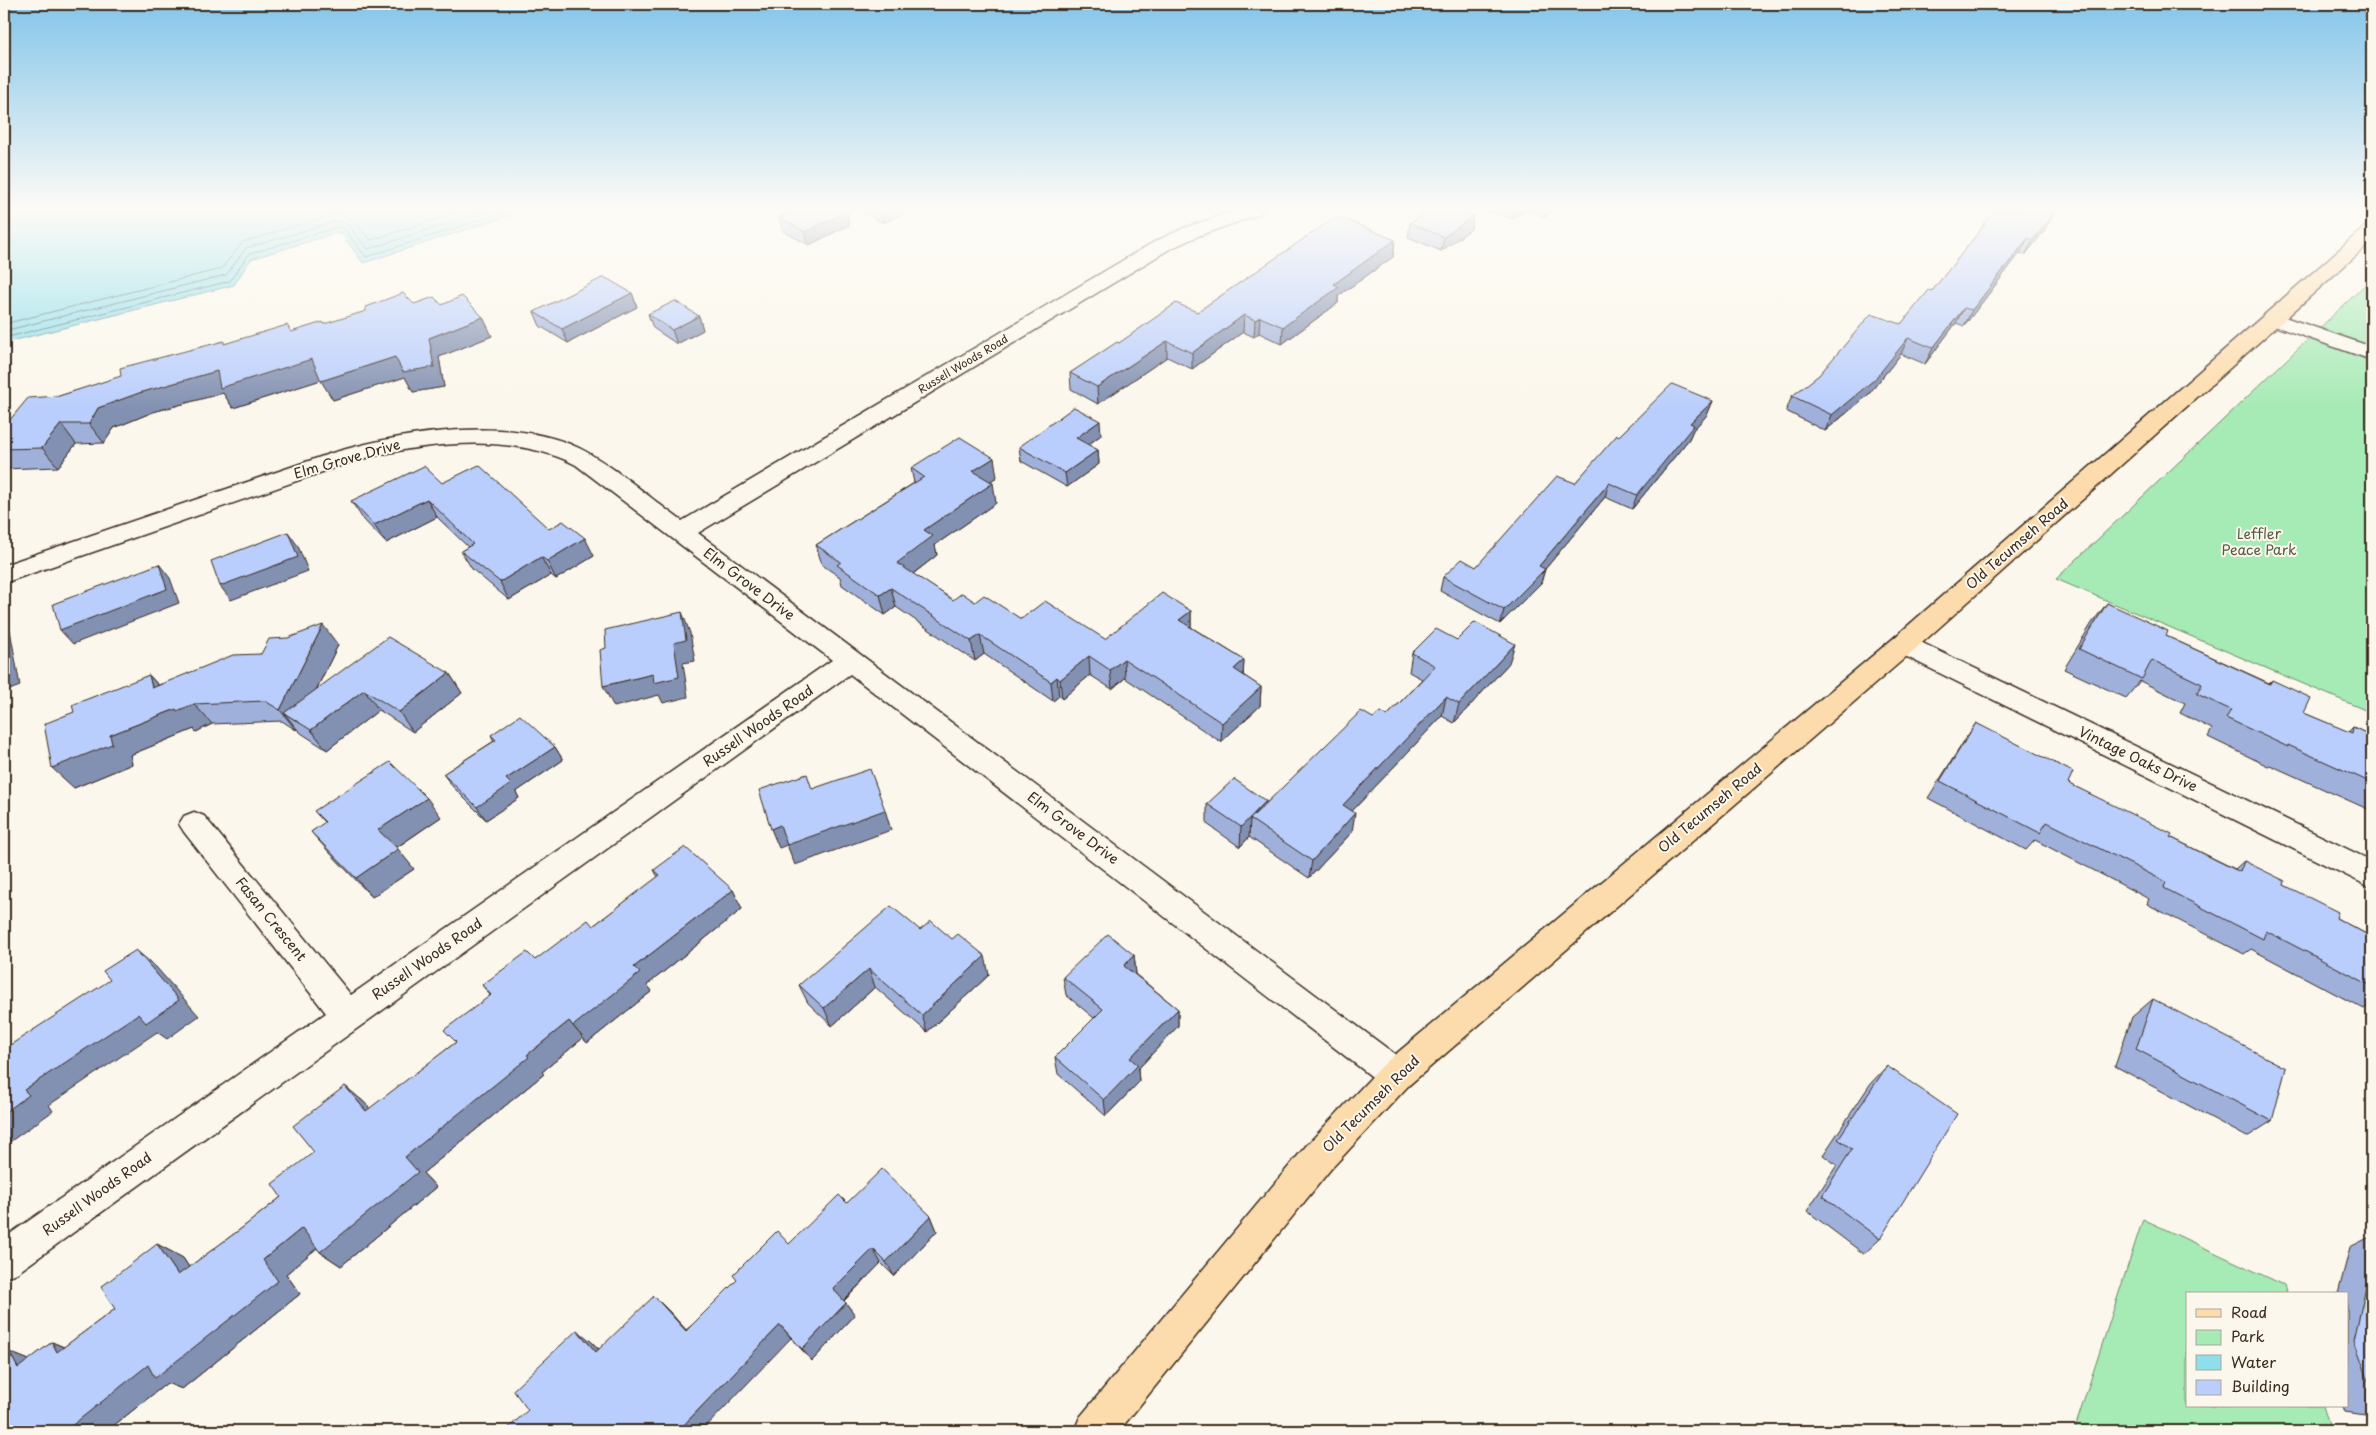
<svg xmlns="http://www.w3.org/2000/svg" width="2376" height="1435" font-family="'Playpen Sans',sans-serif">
  <rect width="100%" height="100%" fill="#fbf7ec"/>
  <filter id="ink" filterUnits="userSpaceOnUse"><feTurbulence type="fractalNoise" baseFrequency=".02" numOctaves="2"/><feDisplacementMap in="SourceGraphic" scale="10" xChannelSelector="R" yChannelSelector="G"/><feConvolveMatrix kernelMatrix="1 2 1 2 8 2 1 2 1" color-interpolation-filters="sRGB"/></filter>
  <g filter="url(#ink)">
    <g fill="#a6eab5" stroke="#708a6a">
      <polygon points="2369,281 2372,282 2372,713 2056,579"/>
      <polygon points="2143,1219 2284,1285 2287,1294 2187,1294 2187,1406 2323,1406 2331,1431 2074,1431"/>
    </g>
    <polygon fill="#8fdeec" stroke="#6d969a" points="4,210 527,210 363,263 340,232 251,259 234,285 4,343"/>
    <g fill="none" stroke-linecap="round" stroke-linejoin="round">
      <g stroke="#5d7270" stroke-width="1">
        <path d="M4 324 221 269 243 242 335 214C354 214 359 229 371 240L466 210"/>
        <polyline points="4,331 226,275 246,248 337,221 347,224 368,249 490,210"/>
        <polyline points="4,338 230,281 249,254 338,227 344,229 366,257 511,210"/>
      </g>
      <g stroke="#3b2a1e" stroke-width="3">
        <g id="minor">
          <path d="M1237 210H1262L1260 214 1198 236 1168 250 698 533 1408 1064 1413 1075 1408 1086 1396 1091 1384 1086 850 674 17 1273 4 1278V1238L326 1013 184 832 179 824 184 816 194 812 204 816 351 995 832 660 576 465C510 431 417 443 348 463L4 583V565L332 453C403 432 510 415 579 448 613 465 650 498 682 521L1154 242 1184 228Z"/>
          <polygon points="2273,313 2372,347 2372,360 2266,323 2263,319 2266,315"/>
          <polygon points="1904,634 2372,861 2372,888 1895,651 1891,644 1895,637"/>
        </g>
      </g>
      <g stroke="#3b2a1e" stroke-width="3">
        <polygon id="major" points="2372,225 2372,241 1913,651 1408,1086 1330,1170 1119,1431 1074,1431 1080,1417 1306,1146 1384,1064 1895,637 2365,227"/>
      </g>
      <use href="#minor" fill="#fbf7ec" fill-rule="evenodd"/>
      <use href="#major" fill="#fcdcac" fill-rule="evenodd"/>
    </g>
    <g fill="#9fb1da" stroke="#3b2a1e">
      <polygon points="857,210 910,210 883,223"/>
      <polygon points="1486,210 1525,210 1513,219"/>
      <polygon points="1525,210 1554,210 1545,217"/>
      <polygon points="2056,210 2044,231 2025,255 2020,253 1964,326 1956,323 1925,364 1901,354 1868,395 1825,431 1786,411 1792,396 1901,324 1932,291 1980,231 1984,223"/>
      <polygon points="1473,216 1471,229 1441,251 1408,237 1410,223"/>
      <polygon points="779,217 849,225 809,245 783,231"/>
      <polygon points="1395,240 1393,257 1338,296 1338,303 1282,344 1259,333 1254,337 1243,332 1192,369 1167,357 1098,404 1071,389 1070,373 1119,343 1197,312"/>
      <polygon points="632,293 637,307 568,343 540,326 534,312"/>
      <polygon points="414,304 442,305 492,336 439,357 444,387 413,392 405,377 333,400 321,380 233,408 223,393 153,412 114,428 104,443 76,444 58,467 4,469 4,427 59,396 226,344 292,332"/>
      <polygon points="648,314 699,316 703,330 677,344 653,328"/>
      <polygon points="1713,401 1707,415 1693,430 1689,439 1632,509 1605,497 1545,569 1541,583 1500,624 1440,591 1443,577 1476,567 1575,483 1619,436"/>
      <polygon points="1101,435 1088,445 1098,450 1099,464 1067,487 1021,461 1019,447"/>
      <polygon points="911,468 997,477 990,481 996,503 935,545 937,555 913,574 953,600 975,602 1021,619 1105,639 1191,611 1191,627 1244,660 1243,675 1261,687 1260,706 1221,742 1125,678 1112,689 1090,675 1062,699 1059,696 1053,701 984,654 975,661 896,607 885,615 842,585 840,577 822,565 816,545 914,483"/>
      <polygon points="442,483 549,529 594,556 556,579 551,575 509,600 472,569 461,551 468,547 437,517 386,543 363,519 351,501"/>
      <polygon points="2107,603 2166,636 2269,683 2272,680 2304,713 2348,732 2353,727 2372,736 2372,811 2270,765 2268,766 2208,737 2212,729 2180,713 2185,703 2140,681 2126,698 2064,669 2092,623"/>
      <polygon points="1457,640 1509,663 1454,723 1442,716 1352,811 1352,832 1309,878 1249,837 1240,847 1207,824 1207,804 1266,803 1373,718 1387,716 1422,679 1409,672 1412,653"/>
      <polygon points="338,645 316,690 449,673 462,693 413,732 379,710 327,750 301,733 297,729 296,730 282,721 212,724 196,732 194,729 130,755 132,764 74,788 74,712 149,675 158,685 261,654"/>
      <polygon points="1976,723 2068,783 2170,837 2235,869 2244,861 2284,885 2336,918 2372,937 2372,1003 2364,1009 2251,949 2244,954 2147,904 2149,899 2035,840 2026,850 1928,798 1964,741"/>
      <polygon points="491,735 555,747 563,760 516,792 519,798 486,820 453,787 443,774 494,741"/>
      <polygon points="314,811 441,817 396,848 414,869 372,897 328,851 311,832 325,823"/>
      <polygon points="654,870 733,890 742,909 647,985 652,991 587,1043 583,1038 542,1072 544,1074 423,1173 436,1187 341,1266 320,1252 317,1248 286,1274 300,1294 182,1389 167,1383 107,1431 9,1352 29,1360 52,1342 64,1347 115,1309 157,1244 183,1258 189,1267 242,1228 281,1197 314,1152 345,1086 365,1103 370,1109 456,1042 490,995 482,985 535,960 593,926 658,877"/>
      <polygon points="920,930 989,975 927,1032 875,987 832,1026 808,1003 799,985"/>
      <polygon points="1134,955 1136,974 1135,974 1178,1009 1178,1026 1138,1069 1139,1082 1106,1116 1058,1074 1055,1057 1094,1018 1066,995 1063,977"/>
      <polygon points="2153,999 2272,1121 2247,1137 2115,1066 2132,1017"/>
      <polygon points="1887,1066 1880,1239 1864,1254 1807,1211 1837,1165 1823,1155 1871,1083"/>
      <polygon points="847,1203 931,1216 937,1231 894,1276 881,1263 844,1301 855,1315 812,1361 791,1338 528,1410 592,1342 599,1349 667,1309 686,1330 789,1244"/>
      <polygon points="2372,1236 2372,1416 2345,1412 2343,1406 2347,1406 2347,1294 2338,1294 2350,1247"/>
    </g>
    <g fill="#8290b1" stroke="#3b2a1e">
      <polygon points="881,210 910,210 883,223"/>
      <polygon points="1515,210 1525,210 1513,219"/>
      <polygon points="1547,210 1554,210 1545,217"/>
      <polygon points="2054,210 2056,210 2044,231 2025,255 2033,240 2049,215"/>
      <polygon points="847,211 849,225 809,245 805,232"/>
      <polygon points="1473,216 1471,229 1441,251 1444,237"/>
      <polygon points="2028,238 2020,253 1964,326 1972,310"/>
      <polygon points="1395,240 1393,257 1338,296 1338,303 1282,344 1283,327 1334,284"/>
      <polygon points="632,293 637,307 568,343 562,329"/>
      <polygon points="1964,308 1956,323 1925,364 1933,348"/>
      <polygon points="1244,315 1243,332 1192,369 1192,353"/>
      <polygon points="699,316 703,330 677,344 672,330"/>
      <polygon points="483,317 492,336 439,357 444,387 413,392 405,377 333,400 321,381 395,357 429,338"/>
      <polygon points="1260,317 1259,333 1254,337 1255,320"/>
      <polygon points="1908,338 1901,354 1868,395 1825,431 1832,415"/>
      <polygon points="1167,341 1167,357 1098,404 1097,387"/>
      <polygon points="312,359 324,379 233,408 223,393 153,412 114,428 104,443 89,424 98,408 139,393 217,371"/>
      <polygon points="1713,401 1707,415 1693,430 1689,439 1632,509 1637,495 1690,423"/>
      <polygon points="1100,421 1101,435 1078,452 1076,438"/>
      <polygon points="61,424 76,444 58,467 42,448"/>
      <polygon points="1098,450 1099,464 1067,487 1065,473"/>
      <polygon points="994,458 997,477 976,490 973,471"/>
      <polygon points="993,483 996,503 935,545 937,555 901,583 897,563 924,530"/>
      <polygon points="1609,483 1605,497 1541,574 1545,569 1541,583 1500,624 1504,610 1539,566"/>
      <polygon points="427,499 437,517 386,543 374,525"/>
      <polygon points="288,532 298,546 308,571 231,600 220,586"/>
      <polygon points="585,538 594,556 556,579 547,561"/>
      <polygon points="541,557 551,575 509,600 500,582"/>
      <polygon points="159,564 170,578 179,603 73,644 60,630"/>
      <polygon points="891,588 896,607 885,615 880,595"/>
      <polygon points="1191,611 1191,630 1179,620"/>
      <polygon points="682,612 690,633 695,661 683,663 688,697 663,703 659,695 614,707 603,686 653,674 674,643"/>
      <polygon points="4,624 10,630 20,686 4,692"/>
      <polygon points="323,625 338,645 300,723 284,713 297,729 296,730 280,710"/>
      <polygon points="980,635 984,654 975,661 971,641"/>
      <polygon points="1515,644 1509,663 1454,723 1459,704"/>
      <polygon points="1089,656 1090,675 1062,699 1060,680"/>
      <polygon points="1124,659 1125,678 1112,689 1110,670"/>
      <polygon points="1244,660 1243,679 1234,669"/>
      <polygon points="449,673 462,693 413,732 399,712"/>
      <polygon points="149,675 167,695 152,688"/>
      <polygon points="1057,677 1059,696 1053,701 1051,682"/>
      <polygon points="1261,687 1260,706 1221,742 1222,723"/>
      <polygon points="364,690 379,710 327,750 311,730"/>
      <polygon points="1446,697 1442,716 1340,824 1343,805"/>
      <polygon points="194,704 212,724 196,732 194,729 130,755 132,764 74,788 52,768 110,735 176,709"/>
      <polygon points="555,747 563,760 516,792 519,798 486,820 477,807 506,779"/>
      <polygon points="427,798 441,817 394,849 378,830"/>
      <polygon points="1266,801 1265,820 1250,819 1249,837 1240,847 1241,827"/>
      <polygon points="885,810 891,830 795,865 787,845 779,848 771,829 780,825"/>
      <polygon points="1355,813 1352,832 1309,878 1312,861"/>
      <polygon points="398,849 414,869 372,897 356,878"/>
      <polygon points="733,890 742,909 647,985 652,991 587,1043 573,1026 634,967"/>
      <polygon points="136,950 156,967 199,1016 167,1039 157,1032 49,1105 53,1111 4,1146 4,1113 24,1090"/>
      <polygon points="1134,955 1136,974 1126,984 1124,966"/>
      <polygon points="985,956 989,975 927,1032 922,1015"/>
      <polygon points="869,969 875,987 832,1026 824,1008"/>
      <polygon points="1178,1009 1178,1026 1138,1069 1139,1082 1106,1116 1104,1100 1130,1058"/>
      <polygon points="569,1021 583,1038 542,1072 544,1074 423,1173 436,1187 341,1266 320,1252 405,1157 527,1055"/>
      <polygon points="345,1086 365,1103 385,1127 366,1111"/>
      <polygon points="931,1216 937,1231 894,1276 886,1262"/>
      <polygon points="302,1228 324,1242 286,1274 300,1294 182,1389 167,1383 107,1431 65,1431 263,1260"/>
      <polygon points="157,1244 183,1258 203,1289 178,1275"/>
      <polygon points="873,1249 881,1263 842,1302 833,1289"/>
      <polygon points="654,1296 667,1309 698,1343 686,1331"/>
      <polygon points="846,1303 855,1315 812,1361 802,1349"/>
      <polygon points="780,1325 791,1338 702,1431 678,1431"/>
      <polygon points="577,1330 592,1342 611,1364 596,1352"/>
      <polygon points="52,1342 81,1355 57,1352"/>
      <polygon points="9,1352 39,1364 18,1368"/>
    </g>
    <g fill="#b9cefd" stroke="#3b2a1e">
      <polygon points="795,210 844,210 847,211 805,232 779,217"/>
      <polygon points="1430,210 1458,210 1473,216 1444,237 1410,223"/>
      <polygon points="1996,210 2054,210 2049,215 2052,216 2033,240 2028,238 1972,310 1964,308 1933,348 1908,338 1875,379 1832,415 1792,396 1819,375 1871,314 1901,324 1929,290 1932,291 1985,224 1984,223"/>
      <polygon points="1337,216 1395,240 1334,284 1339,287 1283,327 1260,317 1255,320 1244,315 1192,353 1167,341 1097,387 1070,373 1117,342 1119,343 1176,303 1197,312"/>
      <polygon points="604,277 632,293 562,329 534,312"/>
      <polygon points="403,293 414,304 434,297 442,305 462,296 483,317 429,338 434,367 403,372 395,357 321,381 312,359 220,388 217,371 139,393 98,408 89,424 61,424 42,448 4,449 4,427 28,398 59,396 121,376 120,368 224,341 224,344 287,325 291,332 323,322 324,324 366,311 366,307"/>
      <polygon points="675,301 699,316 672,330 648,314"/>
      <polygon points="1672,384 1713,401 1690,423 1694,425 1637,495 1609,483 1539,566 1545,569 1504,610 1443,577 1462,559 1476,567 1557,476 1575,483 1617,435 1619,436"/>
      <polygon points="1074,407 1100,421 1076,438 1098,450 1065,473 1019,447"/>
      <polygon points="960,437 994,458 973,471 993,483 924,530 933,536 897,563 953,600 962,593 975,602 984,595 1021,619 1045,601 1105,639 1162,593 1191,611 1179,620 1244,660 1234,669 1261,687 1222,723 1124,659 1110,670 1089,656 1060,680 1057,677 1051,682 980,635 971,641 891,588 880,595 837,565 841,562 816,545 924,477 911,468"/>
      <polygon points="479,465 549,529 563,521 585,538 547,561 541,557 500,582 461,551 473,544 427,499 374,525 351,501 424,466 442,483"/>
      <polygon points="288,532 298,557 220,586 211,561"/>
      <polygon points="159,564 167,589 60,630 53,604"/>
      <polygon points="2107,603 2168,631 2166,636 2270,684 2272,680 2311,698 2304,713 2352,733 2353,727 2372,736 2372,783 2288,745 2288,747 2226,718 2231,710 2197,694 2202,684 2152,660 2142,679 2079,649"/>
      <polygon points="682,612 686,640 674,643 679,677 654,683 653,674 603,686 600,650 606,648 605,630"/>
      <polygon points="1475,622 1515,644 1459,704 1446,697 1343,805 1355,813 1312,861 1250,819 1361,711 1373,718 1380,712 1387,716 1435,666 1412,653 1436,629 1457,640"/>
      <polygon points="323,625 280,710 265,701 194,704 177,711 176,709 110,735 112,744 52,768 44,724 74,712 72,705 149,675 152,688 233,655 261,654 269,639 288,638"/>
      <polygon points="388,637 449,673 399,712 364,690 311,730 284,713"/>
      <polygon points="520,715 555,747 506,779 511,784 477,807 443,774 496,740 491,735"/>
      <polygon points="1976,723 2073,772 2068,783 2172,834 2170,837 2240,872 2244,861 2285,881 2284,885 2338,912 2336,918 2372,937 2372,986 2266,931 2263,939 2164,888 2166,882 2047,822 2040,833 1940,781"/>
      <polygon points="390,762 427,798 378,830 398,849 356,878 311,832 325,822 314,811"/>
      <polygon points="870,769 885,810 787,845 780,825 771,829 759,790 807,774 812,789"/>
      <polygon points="1234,779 1266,801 1241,827 1207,804"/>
      <polygon points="685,847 733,890 634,967 640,973 573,1026 569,1021 527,1055 529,1057 405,1157 418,1172 320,1252 302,1228 263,1260 278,1281 155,1378 148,1365 65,1431 4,1431 4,1356 9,1352 18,1368 52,1342 57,1352 115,1309 101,1287 157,1244 178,1275 242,1228 281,1197 272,1184 314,1152 293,1126 345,1086 366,1111 456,1042 444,1030 491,995 482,985 527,952 535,960 588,920 593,926 660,875 654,870"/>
      <polygon points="891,906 920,930 931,921 952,939 958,934 985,956 922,1015 869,969 824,1008 799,985"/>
      <polygon points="1108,934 1134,955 1124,966 1178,1009 1130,1058 1138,1065 1104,1100 1055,1057 1103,1009 1063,977"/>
      <polygon points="136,950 179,1000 146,1023 138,1014 24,1090 29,1095 4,1113 4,1049 110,980 103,971"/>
      <polygon points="2153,999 2286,1068 2272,1121 2136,1049"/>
      <polygon points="1887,1066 1957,1114 1880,1239 1822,1196 1852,1149 1838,1139"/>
      <polygon points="882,1169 931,1216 886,1262 873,1249 833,1289 846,1303 802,1349 780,1325 678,1431 505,1431 528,1410 513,1390 577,1330 596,1352 654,1296 686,1331 737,1280 733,1275 777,1231 789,1244 839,1195 847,1203"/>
      <polygon points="2372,1260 2372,1390 2354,1340"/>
    </g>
  </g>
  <linearGradient id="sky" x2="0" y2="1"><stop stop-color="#84c5ea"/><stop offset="0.51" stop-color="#fdfbf6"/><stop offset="1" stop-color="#fdfbf6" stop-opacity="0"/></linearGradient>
  <rect width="2376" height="410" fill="url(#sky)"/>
  <g text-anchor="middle" stroke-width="4" stroke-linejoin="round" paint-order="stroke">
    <g font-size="11" fill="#3b2a1e" stroke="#fbf7ec">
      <text transform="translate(963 364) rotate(-31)" y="4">Russell Woods Road</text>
    </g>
    <g font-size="14" fill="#3b2a1e" stroke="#fbf7ec">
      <text transform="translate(347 459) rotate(-16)" y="5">Elm Grove Drive</text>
      <text transform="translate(2017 544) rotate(-41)" y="5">Old Tecumseh Road</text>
      <text transform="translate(749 584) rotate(37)" y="5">Elm Grove Drive</text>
      <text transform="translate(758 726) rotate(-35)" y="5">Russell Woods Road</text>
      <text transform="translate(2138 759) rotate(26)" y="5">Vintage Oaks Drive</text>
      <text transform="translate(1710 808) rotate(-40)" y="5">Old Tecumseh Road</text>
      <text transform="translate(1073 828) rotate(37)" y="5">Elm Grove Drive</text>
      <text transform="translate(271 919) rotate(51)" y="5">Fasan Crescent</text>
      <text transform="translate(427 959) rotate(-35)" y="5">Russell Woods Road</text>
      <text transform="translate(1371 1104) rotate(-45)" y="5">Old Tecumseh Road</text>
      <text transform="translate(97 1194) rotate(-36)" y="5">Russell Woods Road</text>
    </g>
    <g font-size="14" fill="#565a44" stroke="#fbf7ec">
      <text x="2259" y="539">Leffler<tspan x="2259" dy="16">Peace Park</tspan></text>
    </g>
  </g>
  <rect width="2376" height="1435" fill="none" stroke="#fbf7ec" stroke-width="20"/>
  <rect x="10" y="10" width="2356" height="1415" fill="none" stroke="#3b2a1e" stroke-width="2" filter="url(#ink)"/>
  <rect x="2186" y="1292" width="162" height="115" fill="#fbf7ec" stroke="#aea59a"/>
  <rect x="2196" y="1309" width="25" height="8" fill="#fcdcac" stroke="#aea59a"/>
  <text x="2231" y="1318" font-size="15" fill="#3b2a1e">Road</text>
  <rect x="2196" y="1330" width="25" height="15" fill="#a6eab5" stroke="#aea59a"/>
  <text x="2231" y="1342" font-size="15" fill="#3b2a1e">Park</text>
  <rect x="2196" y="1355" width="25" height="15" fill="#8fdeec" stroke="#aea59a"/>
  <text x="2231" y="1368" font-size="15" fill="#3b2a1e">Water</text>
  <rect x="2196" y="1380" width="25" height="15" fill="#b9cefd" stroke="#aea59a"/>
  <text x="2231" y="1392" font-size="15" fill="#3b2a1e">Building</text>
</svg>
